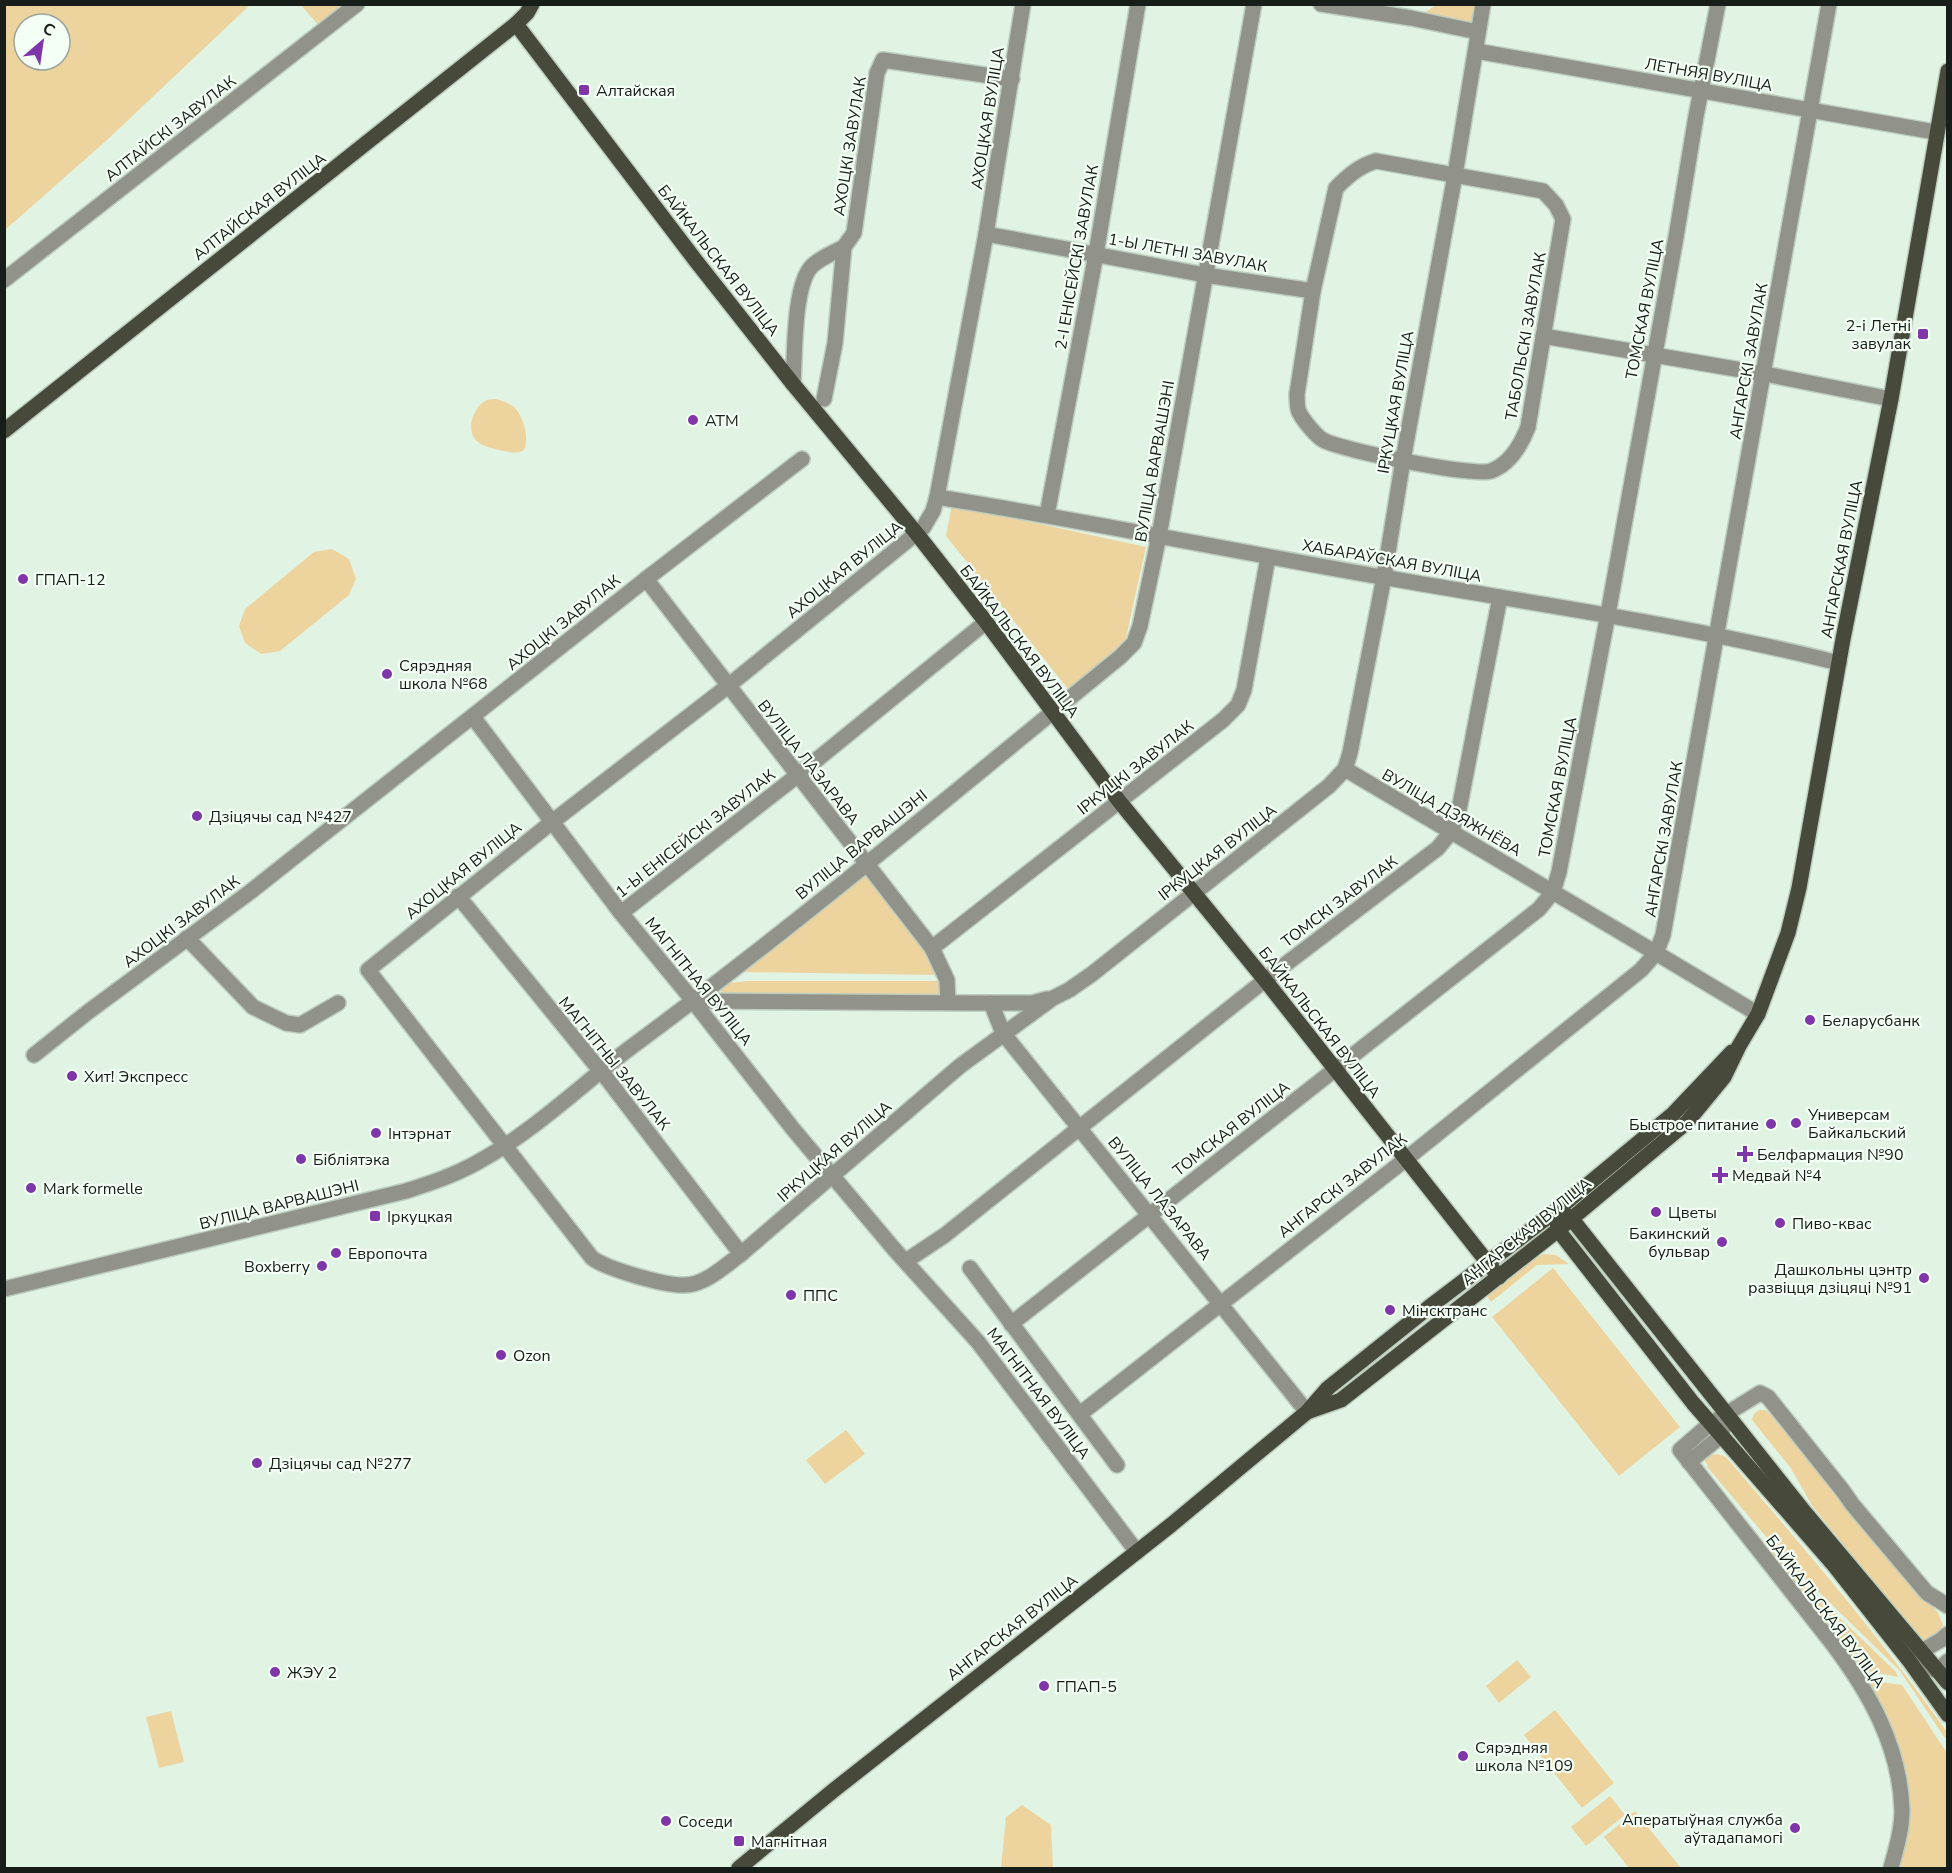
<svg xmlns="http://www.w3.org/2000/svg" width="1952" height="1873" font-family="'Nunito Sans',sans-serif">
  <rect width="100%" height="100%" fill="#e1f4e4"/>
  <g fill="#edd49f" fill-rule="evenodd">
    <path d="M5 4H250V5L107 140 5 230ZM24 24H60V60H24Z"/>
    <polygon points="301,5 347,5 320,27"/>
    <polygon points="1436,5 1476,5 1472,24 1424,13"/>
    <path d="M496 399C503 401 509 403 514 407 523 415 531 441 523 451 515 454 508 452 499 450 492 448 483 447 477 441 465 431 473 406 487 400 490 399 493 399 496 399Z"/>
    <polygon points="952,505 1146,547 1125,642 1068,689 946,536"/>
    <polygon points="332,549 349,559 356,579 349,595 280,651 261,654 245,643 239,626 245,609 314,552"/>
    <polygon points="866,875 929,950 938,975 741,972 861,876"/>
    <polygon points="747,981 942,981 939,994 723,994 719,989 730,983"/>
    <polygon points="1544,1254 1556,1255 1569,1264 1537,1265 1491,1302 1487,1296 1534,1258"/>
    <polygon points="1553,1268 1680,1427 1619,1476 1492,1317"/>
    <path d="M1759 1410H1765L1770 1414 1938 1613 1943 1625C1938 1636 1930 1642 1919 1638L1813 1507 1790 1467 1752 1420 1754 1414Z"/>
    <polygon points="846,1430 865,1454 825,1484 806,1460"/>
    <path d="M1718 1454 1726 1457C1802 1546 1879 1635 1947 1732V1741L1900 1671 1784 1558 1708 1468 1705 1460 1711 1455Z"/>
    <polygon points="1735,1509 1781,1561 1896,1672 1898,1677 1863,1670 1842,1640"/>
    <polygon points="1517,1660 1531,1677 1499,1703 1486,1686"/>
    <polygon points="1866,1680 1902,1685 1947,1753 1947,1868 1901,1868 1908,1816"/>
    <polygon points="1555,1710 1614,1783 1582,1808 1524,1735"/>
    <polygon points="171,1711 184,1762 159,1768 146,1717"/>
    <polygon points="1610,1796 1625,1815 1586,1846 1571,1827"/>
    <polygon points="1022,1805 1051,1825 1053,1868 1001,1868 1006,1817"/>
    <polygon points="1635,1811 1681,1868 1629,1868 1604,1837"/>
  </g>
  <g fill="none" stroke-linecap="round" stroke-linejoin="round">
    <g stroke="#bdcdbf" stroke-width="18">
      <g id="minor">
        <path d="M1023 4 986 234 937 497 933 511 923 528 728 686 552 822 368 970 592 1258C607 1269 665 1286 685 1285 705 1285 726 1265 741 1254L960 1066 1053 998 1069 990 1092 974 1329 786 1345 769 1350 753 1384 577 1403 460 1455 175 1483 4"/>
        <polyline points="1321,4 1411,18 1478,32"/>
        <polyline points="1476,51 1935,132"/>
        <path d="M1376 161 1543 191 1556 205 1563 219 1528 427C1521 445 1510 464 1491 471 1473 477 1341 450 1323 440 1316 436 1303 420 1299 412 1297 408 1297 400 1297 394L1313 291 1336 188C1348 176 1359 166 1376 161Z"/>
        <polyline points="986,234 1205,275 1313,291"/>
        <polyline points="4,280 357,4"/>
        <polyline points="1543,336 1765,374 1891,399"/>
        <path d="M793 384C795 357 793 285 812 266 820 258 833 253 844 247"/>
        <polyline points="824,399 835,343 844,247 854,233 877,73 883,60 1012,79"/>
        <path d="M937 497C1086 521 1233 551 1382 577 1535 604 1688 625 1839 663"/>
        <polyline points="1047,515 1096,254 1138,4"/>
        <polyline points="646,579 932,948 947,980 948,1002"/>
        <polyline points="473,717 621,913 686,992 793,1129 894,1249 978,1342 1137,1552"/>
        <polyline points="1345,769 1656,953 1758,1014"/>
        <polyline points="458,896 608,1080 741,1254"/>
        <polyline points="621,913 798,775 986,622"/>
        <polyline points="187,938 253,1007 286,1023 300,1025 338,1003"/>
        <polyline points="932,948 1223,720 1238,705 1244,690 1268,557"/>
        <polyline points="693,1001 974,1003 1032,1003 1047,999"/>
        <polyline points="991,1003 1003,1033 1307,1412"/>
        <polyline points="34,1055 88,1012 250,892 650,576 802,459"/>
        <polyline points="906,1261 945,1235 1265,980 1438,848 1451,832 1458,815 1500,597"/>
        <polyline points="970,1268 1117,1465"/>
        <path d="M4 1289 406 1191C431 1183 455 1175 478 1162 533 1132 580 1086 630 1048 798 924 958 789 1120 657L1134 643 1140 626 1159 536 1254 4"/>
        <polyline points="1011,1324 1539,909 1553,892 1559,872 1608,614 1676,237 1696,116 1718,4"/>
        <polyline points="1080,1414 1406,1159 1641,970 1656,953 1663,935 1829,4"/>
        <polyline points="1689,1462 1721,1436 1725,1423"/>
        <polyline points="1920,1652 1941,1640 1948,1634"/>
        <polyline points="1908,1659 1937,1671 1948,1661"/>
        <path d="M1891 1868C1896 1849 1902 1830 1902 1810 1900 1746 1869 1692 1832 1643L1680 1450 1710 1424 1760 1393 1768 1397 1843 1491 1852 1504 1927 1593 1948 1606"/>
      </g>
    </g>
    <g stroke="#bdcdbf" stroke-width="18">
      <g id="major">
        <polyline points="516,24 696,261 793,384 917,534 986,622 1119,801 1265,980 1499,1277"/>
        <polyline points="4,431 516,24 527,13 532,4"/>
        <polyline points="1563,1213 1571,1218 1802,1509 1948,1683"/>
        <polyline points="1557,1220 1558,1230 1693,1403 1834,1565 1908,1659 1948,1715"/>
        <polyline points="1307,1412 1341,1400 1558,1230 1687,1122 1724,1077 1739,1046 1758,1014 1788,933 1799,888 1843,639 1891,399 1948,71"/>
        <polyline points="739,1868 834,1790 1171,1525 1307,1412 1328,1388 1428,1308 1557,1210 1673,1114 1732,1052"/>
      </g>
    </g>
    <use href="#minor" stroke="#91938a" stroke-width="15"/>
    <use href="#major" stroke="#474a3b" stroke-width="15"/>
  </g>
  <g fill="#7e36a9" stroke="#f4fff5" stroke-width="2">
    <rect x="578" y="84" width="12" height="12" rx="3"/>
    <rect x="1917" y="328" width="12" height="12" rx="3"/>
    <circle cx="693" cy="420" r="6"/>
    <circle cx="23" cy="579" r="6"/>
    <circle cx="387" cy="674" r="6"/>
    <circle cx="197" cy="816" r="6"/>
    <circle cx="1810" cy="1020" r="6"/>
    <circle cx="72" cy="1076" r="6"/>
    <circle cx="1796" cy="1123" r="6"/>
    <circle cx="1771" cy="1124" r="6"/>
    <circle cx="376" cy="1133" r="6"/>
    <path d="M1742 1145h6v6h6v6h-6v6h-6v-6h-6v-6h6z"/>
    <circle cx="301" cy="1159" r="6"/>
    <path d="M1717 1166h6v6h6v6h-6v6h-6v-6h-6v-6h6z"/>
    <circle cx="31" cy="1188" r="6"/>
    <circle cx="1656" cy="1212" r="6"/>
    <rect x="369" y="1210" width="12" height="12" rx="3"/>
    <circle cx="1780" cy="1223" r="6"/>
    <circle cx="1722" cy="1242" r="6"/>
    <circle cx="336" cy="1253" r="6"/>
    <circle cx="322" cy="1266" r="6"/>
    <circle cx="1924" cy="1278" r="6"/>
    <circle cx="791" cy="1295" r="6"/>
    <circle cx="1390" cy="1310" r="6"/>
    <circle cx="501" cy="1355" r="6"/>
    <circle cx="257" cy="1463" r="6"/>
    <circle cx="275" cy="1672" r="6"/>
    <circle cx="1044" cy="1686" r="6"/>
    <circle cx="1463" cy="1756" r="6"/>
    <circle cx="666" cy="1821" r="6"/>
    <circle cx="1795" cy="1828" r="6"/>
    <rect x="733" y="1835" width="12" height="12" rx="3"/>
  </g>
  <g text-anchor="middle" stroke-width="4.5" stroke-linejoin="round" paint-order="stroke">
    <g font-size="16" fill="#171d18" stroke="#f4fff5">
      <text transform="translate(1709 74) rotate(10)" y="6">ЛЕТНЯЯ ВУЛІЦА</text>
      <text transform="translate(987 118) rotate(-81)" y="6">АХОЦКАЯ ВУЛІЦА</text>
      <text transform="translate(170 128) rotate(-38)" y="6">АЛТАЙСКІ ЗАВУЛАК</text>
      <text transform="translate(849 146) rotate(-81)" y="6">АХОЦКІ ЗАВУЛАК</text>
      <text transform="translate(259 206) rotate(-38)" y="6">АЛТАЙСКАЯ ВУЛІЦА</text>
      <text transform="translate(1188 252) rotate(10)" y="6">1-Ы ЛЕТНІ ЗАВУЛАК</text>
      <text transform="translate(1076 257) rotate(-80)" y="6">2-І ЕНІСЕЙСКІ ЗАВУЛАК</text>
      <text transform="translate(719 260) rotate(52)" y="6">БАЙКАЛЬСКАЯ ВУЛІЦА</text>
      <text transform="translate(1644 309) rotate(-79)" y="6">ТОМСКАЯ ВУЛІЦА</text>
      <text transform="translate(1525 336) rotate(-80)" y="6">ТАБОЛЬСКІ ЗАВУЛАК</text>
      <text transform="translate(1748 361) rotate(-80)" y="6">АНГАРСКІ ЗАВУЛАК</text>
      <text transform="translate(1395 402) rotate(-80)" y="6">ІРКУЦКАЯ ВУЛІЦА</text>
      <text transform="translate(1154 461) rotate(-80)" y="6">ВУЛІЦА ВАРВАШЭНІ</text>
      <text transform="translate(1841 559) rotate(-79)" y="6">АНГАРСКАЯ ВУЛІЦА</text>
      <text transform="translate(1392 560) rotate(10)" y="6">ХАБАРАЎСКАЯ ВУЛІЦА</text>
      <text transform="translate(844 569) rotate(-39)" y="6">АХОЦКАЯ ВУЛІЦА</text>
      <text transform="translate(563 622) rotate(-39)" y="6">АХОЦКІ ЗАВУЛАК</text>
      <text transform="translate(1020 641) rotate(53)" y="6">БАЙКАЛЬСКАЯ ВУЛІЦА</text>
      <text transform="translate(809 762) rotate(52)" y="6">ВУЛІЦА ЛАЗАРАВА</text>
      <text transform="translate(1135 767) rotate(-38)" y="6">ІРКУЦКІ ЗАВУЛАК</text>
      <text transform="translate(1557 787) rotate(-79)" y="6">ТОМСКАЯ ВУЛІЦА</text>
      <text transform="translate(1452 812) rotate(30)" y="6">ВУЛІЦА ДЗЯЖНЁВА</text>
      <text transform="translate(695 833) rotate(-38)" y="6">1-Ы ЕНІСЕЙСКІ ЗАВУЛАК</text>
      <text transform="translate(1663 839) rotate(-80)" y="6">АНГАРСКІ ЗАВУЛАК</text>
      <text transform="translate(861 844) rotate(-39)" y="6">ВУЛІЦА ВАРВАШЭНІ</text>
      <text transform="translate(1217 852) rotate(-38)" y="6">ІРКУЦКАЯ ВУЛІЦА</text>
      <text transform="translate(463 870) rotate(-39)" y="6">АХОЦКАЯ ВУЛІЦА</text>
      <text transform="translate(1339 901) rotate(-37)" y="6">ТОМСКІ ЗАВУЛАК</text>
      <text transform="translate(181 921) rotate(-37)" y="6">АХОЦКІ ЗАВУЛАК</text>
      <text transform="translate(699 981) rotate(51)" y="6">МАГНІТНАЯ ВУЛІЦА</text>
      <text transform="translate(1320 1022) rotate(52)" y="6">БАЙКАЛЬСКАЯ ВУЛІЦА</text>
      <text transform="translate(615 1063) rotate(51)" y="6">МАГНІТНЫ ЗАВУЛАК</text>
      <text transform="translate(1231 1128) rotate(-38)" y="6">ТОМСКАЯ ВУЛІЦА</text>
      <text transform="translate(834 1151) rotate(-41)" y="6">ІРКУЦКАЯ ВУЛІЦА</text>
      <text transform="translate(1342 1185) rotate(-38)" y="6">АНГАРСКІ ЗАВУЛАК</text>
      <text transform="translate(1160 1198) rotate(51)" y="6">ВУЛІЦА ЛАЗАРАВА</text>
      <text transform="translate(279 1204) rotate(-14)" y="6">ВУЛІЦА ВАРВАШЭНІ</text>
      <text transform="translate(1526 1231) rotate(-39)" y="6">АНГАРСКАЯ ВУЛІЦА</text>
      <text transform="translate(1039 1393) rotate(53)" y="6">МАГНІТНАЯ ВУЛІЦА</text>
      <text transform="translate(1826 1611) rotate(53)" y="6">БАЙКАЛЬСКАЯ ВУЛІЦА</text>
      <text transform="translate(1012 1627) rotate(-38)" y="6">АНГАРСКАЯ ВУЛІЦА</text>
    </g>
    <g font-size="16" fill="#171d18" stroke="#f4fff5" text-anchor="start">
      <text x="596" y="96">Алтайская</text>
      <text x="1911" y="331" text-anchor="end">2-і Летні<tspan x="1911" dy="18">завулак</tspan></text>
      <text x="705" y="426">АТМ</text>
      <text x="35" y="585">ГПАП-12</text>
      <text x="399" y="671">Сярэдняя<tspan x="399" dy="18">школа №68</tspan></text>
      <text x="209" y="822">Дзіцячы сад №427</text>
      <text x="1822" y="1026">Беларусбанк</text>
      <text x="84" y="1082">Хит! Экспресс</text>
      <text x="1808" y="1120">Универсам<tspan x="1808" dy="18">Байкальский</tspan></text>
      <text x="1759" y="1130" text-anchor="end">Быстрое питание</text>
      <text x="388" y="1139">Інтэрнат</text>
      <text x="1757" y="1160">Белфармация №90</text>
      <text x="313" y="1165">Бібліятэка</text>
      <text x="1732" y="1181">Медвай №4</text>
      <text x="43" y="1194">Mark formelle</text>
      <text x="1668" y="1218">Цветы</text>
      <text x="387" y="1222">Іркуцкая</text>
      <text x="1792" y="1229">Пиво-квас</text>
      <text x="1710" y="1239" text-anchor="end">Бакинский<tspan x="1710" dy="18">бульвар</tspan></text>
      <text x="348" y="1259">Европочта</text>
      <text x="310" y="1272" text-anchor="end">Boxberry</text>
      <text x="1912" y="1275" text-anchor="end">Дашкольны цэнтр<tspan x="1912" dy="18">развіцця дзіцяці №91</tspan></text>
      <text x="803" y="1301">ППС</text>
      <text x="1402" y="1316">Мінсктранс</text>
      <text x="513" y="1361">Ozon</text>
      <text x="269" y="1469">Дзіцячы сад №277</text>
      <text x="287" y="1678">ЖЭУ 2</text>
      <text x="1056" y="1692">ГПАП-5</text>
      <text x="1475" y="1753">Сярэдняя<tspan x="1475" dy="18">школа №109</tspan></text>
      <text x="1783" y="1825" text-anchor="end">Аператыўная служба<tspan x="1783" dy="18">аўтадапамогі</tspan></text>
      <text x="678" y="1827">Соседи</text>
      <text x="751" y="1847">Магнітная</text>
    </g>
  </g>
  <rect width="1952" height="1873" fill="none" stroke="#171d18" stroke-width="12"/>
  <g transform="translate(42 42) rotate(29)"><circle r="28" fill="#f4fff5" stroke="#9ca59d" stroke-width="1.5"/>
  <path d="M0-4.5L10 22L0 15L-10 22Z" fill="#7e36a9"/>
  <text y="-9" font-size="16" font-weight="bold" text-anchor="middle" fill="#171d18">С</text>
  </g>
</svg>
